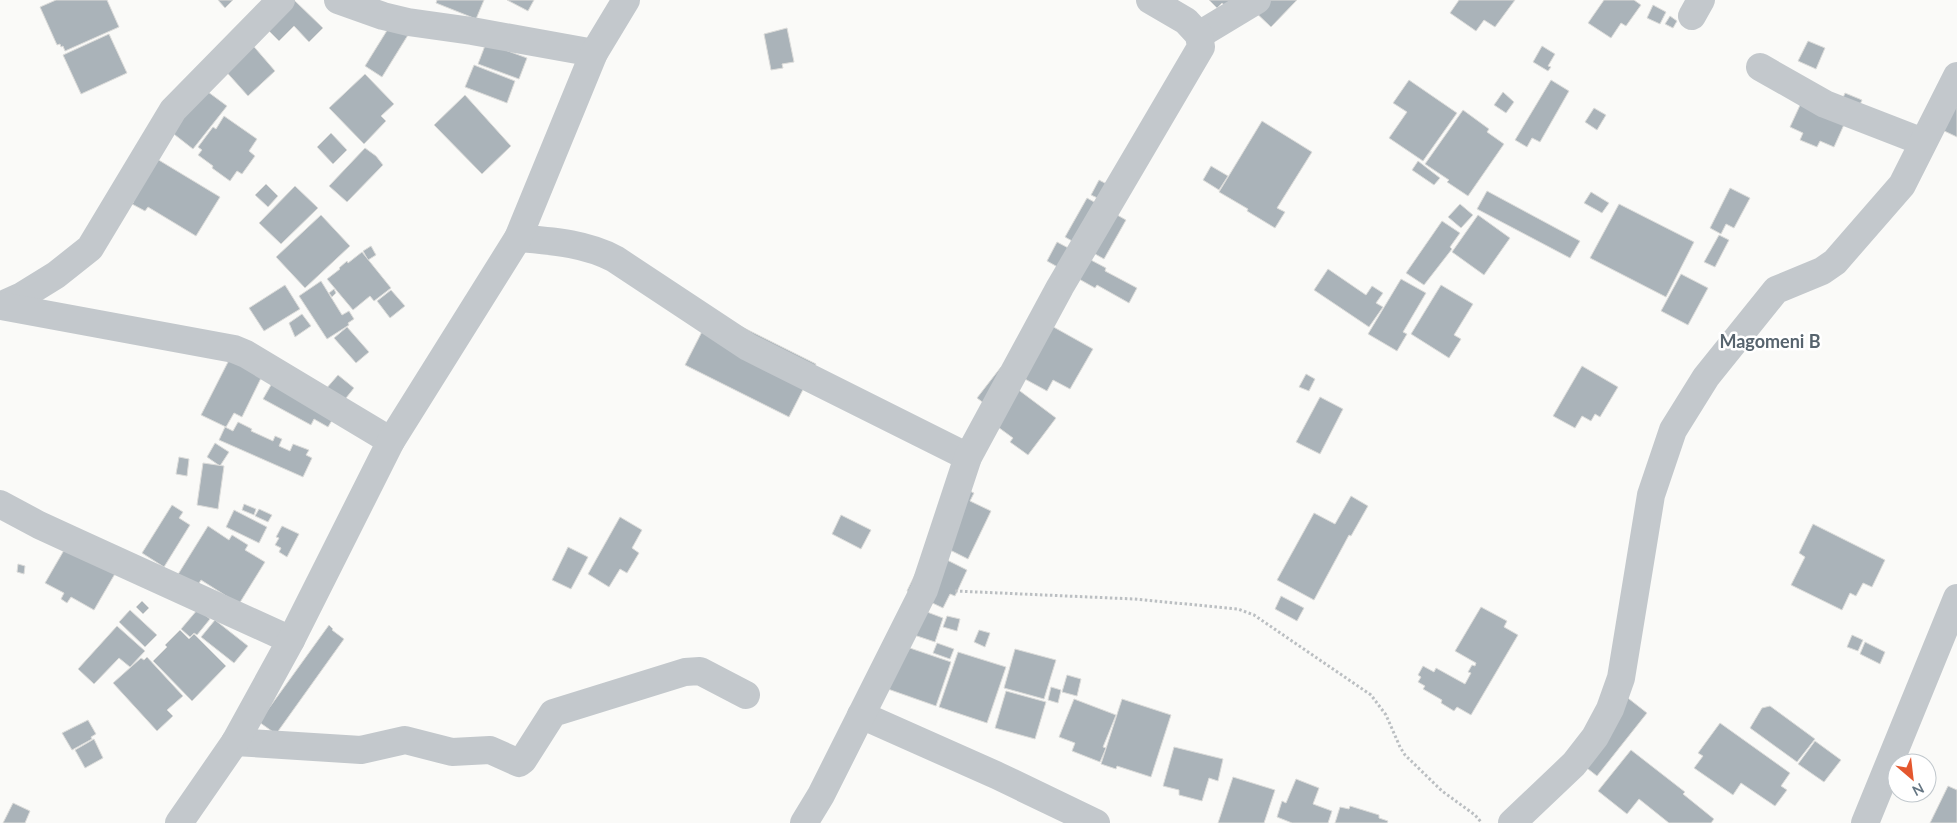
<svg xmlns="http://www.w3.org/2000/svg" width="1957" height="823" font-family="Lato,sans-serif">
  <rect width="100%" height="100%" fill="#fafaf8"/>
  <g fill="#aab3b9" stroke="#dcdcda">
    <polygon points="56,0 107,0 119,27 65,51 63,46 61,47 60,44 57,45 40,7"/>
    <polygon points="218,0 233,0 225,8"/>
    <polygon points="290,0 294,0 323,28 309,42 294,26 279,41 263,25"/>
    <polygon points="437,0 484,0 476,19 436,3"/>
    <polygon points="507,0 534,0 528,11"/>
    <polygon points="1209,0 1255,0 1231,11 1222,3 1217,8"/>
    <polygon points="1256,0 1297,0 1271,27 1250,7"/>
    <polygon points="1459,0 1515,0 1495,27 1484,20 1476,31 1450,13"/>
    <polygon points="1604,0 1634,0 1641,5 1626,26 1621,23 1611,38 1588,23"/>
    <polygon points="1653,5 1666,12 1660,24 1647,18"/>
    <polygon points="1670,16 1677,21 1673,28 1665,24"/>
    <polygon points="391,24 408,35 382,77 365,66"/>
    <polygon points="787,28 794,62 782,64 783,68 771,70 764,34"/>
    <polygon points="109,34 127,73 81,94 63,55"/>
    <polygon points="1808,41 1825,48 1816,69 1798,61"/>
    <polygon points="250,42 275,71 248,96 222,67"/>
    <polygon points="486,43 527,58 519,79 478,64"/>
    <polygon points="1542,46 1555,54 1548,66 1551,67 1548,71 1533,62"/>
    <polygon points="474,65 515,81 507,103 465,87"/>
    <polygon points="365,74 394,104 381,116 386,121 364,144 329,108"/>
    <polygon points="1409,80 1457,113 1423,161 1389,138 1407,112 1393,103"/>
    <polygon points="1551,80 1569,91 1540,142 1532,138 1527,147 1515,140"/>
    <polygon points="204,89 227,106 193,149 170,131"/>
    <polygon points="1807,90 1840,105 1845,93 1862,100 1857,111 1851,109 1834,147 1820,141 1817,147 1800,140 1803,133 1790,127"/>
    <polygon points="1503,92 1514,102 1506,113 1494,105"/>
    <polygon points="465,95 511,146 482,174 434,125"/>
    <polygon points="1939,99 1957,107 1957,137 1921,120"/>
    <polygon points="1594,108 1606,115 1597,130 1585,122"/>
    <polygon points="1463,110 1489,129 1487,132 1504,144 1468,196 1447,182 1449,180 1425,164"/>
    <polygon points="224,116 257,139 249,151 255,156 242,174 237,171 230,181 212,168 213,166 198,155 202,150 198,147 213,127 216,129"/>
    <polygon points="1262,121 1312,152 1277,208 1285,212 1275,228 1247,211 1248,209 1219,192"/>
    <polygon points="331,133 347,150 333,164 317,147"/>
    <polygon points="365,148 376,156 383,165 347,202 329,186"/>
    <polygon points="157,159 220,197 196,236 148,207 145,211 132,204 134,202 132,200"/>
    <polygon points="1418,161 1440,178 1434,185 1412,170"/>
    <polygon points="1211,166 1228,176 1219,190 1203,180"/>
    <polygon points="1099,180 1122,192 1115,206 1091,195"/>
    <polygon points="266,184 278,196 268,207 255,195"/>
    <polygon points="295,186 318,208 281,244 259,223"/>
    <polygon points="1730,188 1750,198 1734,228 1726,224 1721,234 1710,228"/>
    <polygon points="1487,191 1580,241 1570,258 1477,209"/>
    <polygon points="1591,192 1609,203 1602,213 1584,203"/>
    <polygon points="1087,198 1126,220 1104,259 1065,237"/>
    <polygon points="1460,204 1473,215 1461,228 1448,217"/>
    <polygon points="1619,204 1694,242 1666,297 1590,258"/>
    <polygon points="321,215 350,246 305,288 276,257"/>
    <polygon points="1478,215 1510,238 1484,275 1452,252"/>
    <polygon points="1442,221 1460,233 1450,247 1452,249 1424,285 1406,273"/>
    <polygon points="1719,235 1729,240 1715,267 1704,262"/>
    <polygon points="1057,242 1106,268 1105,271 1137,288 1129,303 1097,285 1095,288 1047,261"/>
    <polygon points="371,246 376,255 368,260 363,251"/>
    <polygon points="362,252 391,288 374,301 370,296 353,310 327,279 340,269 339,268 347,261 348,263"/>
    <polygon points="1328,269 1366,295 1372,286 1383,293 1376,303 1383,307 1369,327 1314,290"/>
    <polygon points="1681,274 1708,288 1688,325 1661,311"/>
    <polygon points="1401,279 1426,293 1403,332 1407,334 1397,351 1368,334"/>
    <polygon points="321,281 342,315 349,311 354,319 348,323 349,325 327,339 299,296"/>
    <polygon points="285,285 300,309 264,331 249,308"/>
    <polygon points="1441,285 1473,304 1454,335 1461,339 1449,358 1411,334"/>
    <polygon points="334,289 336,293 332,297 329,293"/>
    <polygon points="391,290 405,306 390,318 377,301"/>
    <polygon points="712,312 816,364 789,417 685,365"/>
    <polygon points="302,314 311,326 295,337 289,323"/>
    <polygon points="1041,320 1093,349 1070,389 1053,380 1047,391 1012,372"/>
    <polygon points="347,327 369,352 356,363 334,338"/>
    <polygon points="229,360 262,376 242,417 234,413 226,427 201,415"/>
    <polygon points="1582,366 1618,387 1600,417 1595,414 1591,421 1582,416 1575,428 1553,416"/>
    <polygon points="1001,367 1016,378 1012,385 1056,418 1028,455 1010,442 1013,438 987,419 993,410 977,398"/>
    <polygon points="1306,374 1315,379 1309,391 1299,387"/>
    <polygon points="338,375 354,388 342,403 325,390"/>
    <polygon points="275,378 337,412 328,427 314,419 311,425 263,399"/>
    <polygon points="1320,397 1343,409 1320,454 1296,442"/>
    <polygon points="238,422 252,429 251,431 273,441 275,436 282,439 279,446 290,451 293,444 309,450 306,455 312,458 303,477 219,440 225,427 233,431"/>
    <polygon points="215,443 229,452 220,466 207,457"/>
    <polygon points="179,457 189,459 187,476 176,474"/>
    <polygon points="203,463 224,466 218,509 197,505"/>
    <polygon points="956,485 974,493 970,501 991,511 968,559 950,550"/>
    <polygon points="1351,496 1368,506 1351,536 1349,535 1314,600 1277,580 1314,513 1335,524"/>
    <polygon points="244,504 256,509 254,515 242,510"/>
    <polygon points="172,505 183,512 179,518 190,525 164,567 142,553"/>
    <polygon points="259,509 272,515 268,522 255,516"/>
    <polygon points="234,510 267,527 259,543 226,527"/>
    <polygon points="841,515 871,530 861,549 832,534"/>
    <polygon points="620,517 642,530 632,548 639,553 627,573 620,569 609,587 588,574"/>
    <polygon points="1813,524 1885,560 1872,587 1863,583 1856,596 1850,593 1842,610 1791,585 1805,557 1799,553"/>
    <polygon points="208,526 229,540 232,535 248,545 245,550 265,562 239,604 201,580 196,588 177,576"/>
    <polygon points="282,526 299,534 287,557 279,552 281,548 275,545 279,538 276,537"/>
    <polygon points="67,545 116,572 94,610 71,597 67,603 61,599 64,593 45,583"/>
    <polygon points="568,547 588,557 571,589 552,580"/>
    <polygon points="927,550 967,570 955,596 950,594 943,608 907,591"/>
    <polygon points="18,564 25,566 24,574 17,572"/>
    <polygon points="1281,596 1304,608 1297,621 1275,609"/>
    <polygon points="142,601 149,608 143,614 136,607"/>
    <polygon points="911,606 943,618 935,642 902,631"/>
    <polygon points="1481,607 1507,621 1504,627 1518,635 1471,715 1457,707 1454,711 1441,703 1442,700 1423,689 1425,686 1418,682 1421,677 1418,675 1423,666 1434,672 1436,668 1465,684 1471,673 1468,672 1472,665 1475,666 1476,663 1455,651"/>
    <polygon points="198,609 210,619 197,635 194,633 190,637 181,629"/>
    <polygon points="130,610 157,635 145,647 119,622"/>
    <polygon points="947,616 960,619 957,631 943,627"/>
    <polygon points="215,620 248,646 234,663 201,637"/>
    <polygon points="329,625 333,629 332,630 344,639 276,734 259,722"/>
    <polygon points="117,626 145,651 130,667 119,658 94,684 78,669"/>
    <polygon points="180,630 189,639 194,634 226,666 192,701 153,661 167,647 165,645"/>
    <polygon points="979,630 990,633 985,647 974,642"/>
    <polygon points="1852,635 1863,640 1858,651 1847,647"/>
    <polygon points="1865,642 1885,652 1880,664 1860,654"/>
    <polygon points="937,643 954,649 950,659 933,653"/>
    <polygon points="901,645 951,662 936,706 885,688"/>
    <polygon points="1015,649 1056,660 1044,699 1004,688"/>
    <polygon points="958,652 1006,667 987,723 939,707"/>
    <polygon points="147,657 183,696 167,710 173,716 157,731 113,683 141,658 144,660"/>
    <polygon points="1067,675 1081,679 1077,696 1062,692"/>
    <polygon points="1051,687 1061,690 1058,703 1048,700"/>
    <polygon points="1006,691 1046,702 1035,739 995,728"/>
    <polygon points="1624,695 1647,713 1597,776 1574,758"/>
    <polygon points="1074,699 1116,715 1103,747 1106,748 1100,762 1072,751 1075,743 1059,737"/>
    <polygon points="1122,699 1171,715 1151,777 1117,766 1116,769 1101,764"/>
    <polygon points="1770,706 1815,739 1797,762 1750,728 1762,708"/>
    <polygon points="88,720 96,734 91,737 92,739 72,750 62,733"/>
    <polygon points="1720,723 1790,773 1781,786 1787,790 1775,806 1741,783 1733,795 1694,768 1703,756 1698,753"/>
    <polygon points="94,739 103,758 85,768 75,750"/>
    <polygon points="1815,741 1841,760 1824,782 1798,764"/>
    <polygon points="1174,747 1223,759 1218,781 1209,778 1202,801 1179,795 1179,790 1163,786"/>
    <polygon points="1631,750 1685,792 1683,794 1714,819 1711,823 1669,823 1639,799 1627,814 1598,791"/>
    <polygon points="1233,777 1275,790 1264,823 1218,823"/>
    <polygon points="1296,779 1319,788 1313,804 1332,811 1328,823 1292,823 1277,817 1282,801 1286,803"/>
    <polygon points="1948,786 1957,790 1957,823 1930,823"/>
    <polygon points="13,803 30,811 25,823 3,823"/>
    <polygon points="1350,806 1379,815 1379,818 1388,821 1387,823 1335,823 1340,807 1349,809"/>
  </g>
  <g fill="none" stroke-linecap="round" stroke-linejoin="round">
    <polyline stroke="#bbbfc2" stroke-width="3" stroke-dasharray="2.5 2.5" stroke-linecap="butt" points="955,591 1134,599 1238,609 1254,615 1371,695 1386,715 1400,747 1405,755 1442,791 1475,815 1481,822"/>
    <g stroke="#c3c8cc" stroke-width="28">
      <polyline points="338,0 383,16 408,22 472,31 594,53"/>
      <polyline points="1692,16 1701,0"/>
      <polyline points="1199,35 1257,0"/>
      <polyline points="1760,67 1825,104 1923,142"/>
      <path d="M518 238C551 241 585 243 615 259L748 347 968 457"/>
      <polyline points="0,306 22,296 56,275 90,248 173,110 281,0"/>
      <polyline points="1,306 234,349 246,354 391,441"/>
      <polyline points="0,504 39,525 76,542 291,640"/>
      <polyline points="861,715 996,775 1096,823"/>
      <polyline points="235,742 361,750 405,740 452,752 490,750 519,763 523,760 553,713 685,672 700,671 746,695"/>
      <polyline points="179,823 235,742 291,640 391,441 518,238 594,53 626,0"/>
      <polyline points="804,823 821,795 924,590 968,457 1060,287 1201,47 1199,35 1186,21 1150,0"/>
      <polyline points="1512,823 1574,764 1595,737 1610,709 1621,678 1651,495 1673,430 1706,377 1776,290 1822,271 1835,262 1902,185 1957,76"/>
      <polyline points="1865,823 1957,598"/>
    </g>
  </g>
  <g text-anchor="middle" stroke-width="5" stroke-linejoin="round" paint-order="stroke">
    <g font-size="18" font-weight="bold" fill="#57646e" stroke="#fff">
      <text x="1770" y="348">Magomeni B</text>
    </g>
  </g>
  <g transform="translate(1912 778) rotate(152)"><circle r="24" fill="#ffffff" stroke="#c1c8cd"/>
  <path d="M0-4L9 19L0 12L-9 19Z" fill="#e4572e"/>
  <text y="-8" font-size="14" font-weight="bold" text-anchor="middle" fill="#657683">N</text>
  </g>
</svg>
